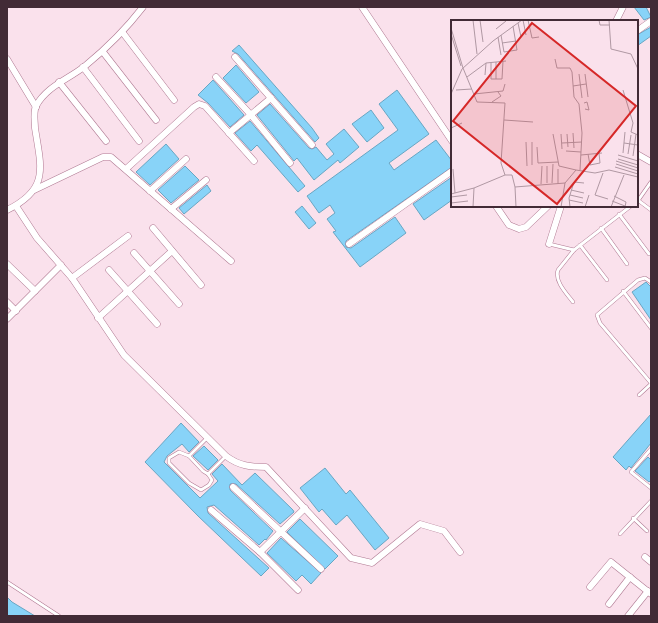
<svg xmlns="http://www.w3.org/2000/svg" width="658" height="623" font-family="'Titillium Web',sans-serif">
  <rect width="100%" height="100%" fill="#fae1ec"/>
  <g fill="#88d3f8" stroke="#69a6c3">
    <polygon points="634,7 646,7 651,17 644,20"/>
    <polygon points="651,27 651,36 637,46 637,35"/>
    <polygon points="239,45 312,128 319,138 315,142 238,54 232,51"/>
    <polygon points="236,65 259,92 246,103 223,78"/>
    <polygon points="213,80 244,115 230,127 208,103 198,95"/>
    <polygon points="397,90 429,134 389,163 394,170 436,140 452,161 452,167 346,241 346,247 351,248 395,217 406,233 360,267 333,232 336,231 327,219 335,213 330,205 319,213 307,196 398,130 379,104"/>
    <polygon points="270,104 309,148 312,149 316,147 327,160 334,154 326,144 344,129 359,147 340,163 338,160 314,180 297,158 294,161 257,115"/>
    <polygon points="371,110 384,128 367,142 352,124"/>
    <polygon points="250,121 305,186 298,192 257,145 251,151 235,133"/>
    <polygon points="166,144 179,159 150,185 136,172"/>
    <polygon points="185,166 199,180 171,203 158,190"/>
    <polygon points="452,177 452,200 424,220 413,204"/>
    <polygon points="207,185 211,191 184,214 179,208"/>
    <polygon points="302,206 316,223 309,229 295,212"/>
    <polygon points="646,282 651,287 651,320 632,292"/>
    <polygon points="651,414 651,443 631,468 629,466 626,470 613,457"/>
    <polygon points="181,423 199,442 189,452 182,444 167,456 164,462 200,498 218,481 212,474 222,464 242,485 255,473 293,510 294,512 280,524 236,484 230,484 230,490 273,531 266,540 265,539 259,545 214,505 207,507 208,513 269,568 261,576 198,516 145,462"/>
    <polygon points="204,446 218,460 208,470 193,456"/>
    <polygon points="648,457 651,460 651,480 649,482 635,471"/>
    <polygon points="325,468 346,494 350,490 389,538 375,550 347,515 336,525 322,509 319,512 300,488"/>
    <polygon points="300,519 338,556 325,569 287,532"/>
    <polygon points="281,538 321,573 311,584 302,575 296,581 267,553"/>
    <polygon points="7,597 12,602 35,616 7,616"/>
  </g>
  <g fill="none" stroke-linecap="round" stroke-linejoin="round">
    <g stroke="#b07992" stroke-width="4">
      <g id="service">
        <polyline points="639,201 651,210"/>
        <polyline points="637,202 651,182"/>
        <polyline points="619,214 649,254"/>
        <polyline points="601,228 627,264"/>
        <polyline points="549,244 574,250"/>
        <polyline points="580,245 607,280"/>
        <polyline points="651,282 645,278 638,280 597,315 600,323 651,383"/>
        <polyline points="623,291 651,328"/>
        <path d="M573 302C567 294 554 281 558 270L574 250 631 206"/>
        <polyline points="639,395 651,384"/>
        <polyline points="207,438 189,456 203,471 208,474 226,456"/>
        <polyline points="651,449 631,472 651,488"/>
        <polyline points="189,456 179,452 169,458 169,463 189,483 201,490 209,485 212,480 208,474"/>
        <polyline points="633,518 647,531"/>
        <polyline points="620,534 651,501"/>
        <polyline points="7,582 59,616"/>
      </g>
    </g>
    <g stroke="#b07992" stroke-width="7">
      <g id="minor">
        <polyline points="362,7 452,141"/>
        <polyline points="616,21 623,7"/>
        <polyline points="637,31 651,21"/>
        <polyline points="123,33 174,100"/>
        <polyline points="103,52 156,120"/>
        <polyline points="235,57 312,145"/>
        <polyline points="7,59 36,107"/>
        <polyline points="83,67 139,141"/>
        <polyline points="216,77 251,115 290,163"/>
        <polyline points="59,82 106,141"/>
        <polyline points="229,133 271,98"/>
        <polyline points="637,154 651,162"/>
        <polyline points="126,169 194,107 199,104 205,106 254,161"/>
        <polyline points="34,190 103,157 111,157 231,261"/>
        <polyline points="150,191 186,159"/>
        <path d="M16 206 37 238 72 278 124 355 226 456C239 466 251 467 266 467L351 558 372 563 420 524 444 531 460 552"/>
        <polyline points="496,206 509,225 519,229 526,227 548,206"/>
        <polyline points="171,209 206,180"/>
        <path d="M7 210C50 189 41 167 35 128 35 121 33 113 36 106 47 86 69 79 85 66 107 48 126 29 143 7"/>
        <polyline points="153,228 201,285"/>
        <polyline points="349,244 452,171"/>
        <polyline points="549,244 561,206"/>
        <polyline points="134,253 179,304"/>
        <polyline points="7,264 35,291"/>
        <polyline points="109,270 157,324"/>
        <polyline points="72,278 128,236"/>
        <polyline points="7,302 16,311"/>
        <polyline points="98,318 172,251"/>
        <polyline points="7,319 61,265"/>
        <polyline points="233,487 321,569"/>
        <polyline points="211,510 260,552 298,590"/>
        <polyline points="260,552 305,508"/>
        <polyline points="645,557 651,562"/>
        <polyline points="590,587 611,562 651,594"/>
        <polyline points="609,604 630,577"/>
        <polyline points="628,616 648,591"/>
      </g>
    </g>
    <use href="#service" stroke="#fff" stroke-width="3"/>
    <use href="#minor" stroke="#fff" stroke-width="6"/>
  </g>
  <g transform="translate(451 20)">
    <rect width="187" height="187" fill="#fae1ec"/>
    <path fill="none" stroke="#b098a3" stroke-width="1" d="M22 0 26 34M29 0 32 22M72 0 75 15M77 0 81 18 88 17M148 0 149 5H159M158 0 160 29 180 34 187 49M67 3 70 17M0 8 12 48 26 82 54 83 50 143 54 155H61L64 167 65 187M45 9 55 1M0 14 10 46M50 15 53 32 66 30 62 6M47 17 50 35M51 23 65 21M104 39 106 48H119L121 52 123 77 128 84 131 113 129 150M40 42V59H51L52 41M128 54 131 78M134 54 137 77M34 55 35 43M16 57 35 43 55 41M45 59V42M122 66 135 64M5 70 21 69M172 70 182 103 180 112 187 115M0 74 11 49 42 21 71 0M23 74 52 71 54 64M41 82 50 76 47 72M133 83 136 82 138 90 134 89M53 100 82 102M0 108 11 103M122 113 123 128M102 114 108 146 125 150M110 114 111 129M116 114 117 127M75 122 76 146M81 122V145M111 123 131 122M173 123 187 125M86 127 87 143 107 142M115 131 130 132M172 133 174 112M137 134 139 145 149 143 148 133M177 134 180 115M130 135 151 133M167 135 187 141M182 136 185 114M167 139 187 145M165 141 187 148M165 144 187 151M164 147 187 154M2 149 4 173M152 153 144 175 157 179M96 163V146M101 163 102 144M90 164 91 146M107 164V149M64 167 114 163 125 150 144 153 158 150 187 157M120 170 133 173M0 174 23 168M119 175 132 178M163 176 175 182 174 187M0 177 16 175M118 180 132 183M161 181 174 186M0 183 17 181M22 187 23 168 54 155M110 187 114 163M119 187 118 178 123 162 133 163M134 187 138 175M160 187 173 155"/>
    <path fill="#d62828" fill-opacity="0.15" stroke="#d62828" stroke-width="2" d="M81 3 185 86 106 184 2 101Z"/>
    <rect width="187" height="187" fill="none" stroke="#422b36" stroke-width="2"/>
  </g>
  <rect width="658" height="623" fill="none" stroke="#422b36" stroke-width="16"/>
</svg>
